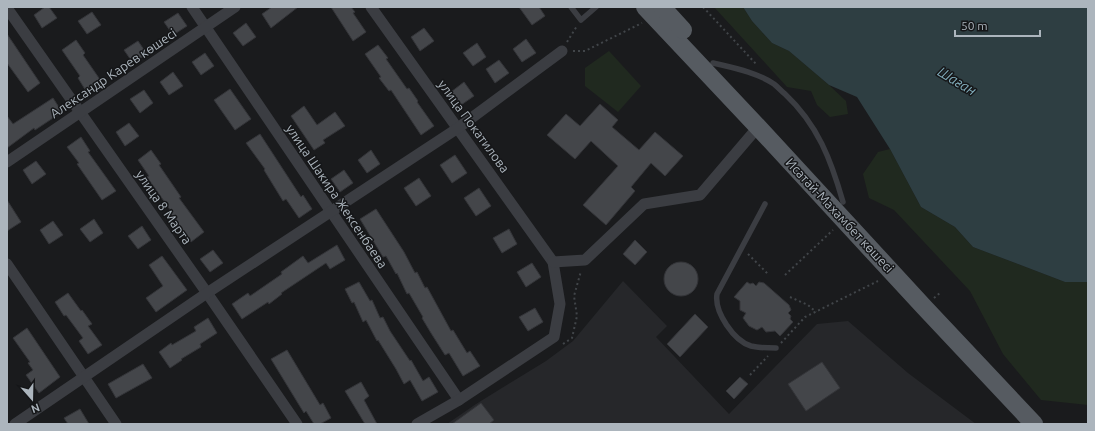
<svg xmlns="http://www.w3.org/2000/svg" width="1095" height="431" font-family="Ubuntu,sans-serif">
  <rect width="100%" height="100%" fill="#1a1b1d"/>
  <polygon fill="#26272a" points="623,281 667,326 656,337 729,414 817,324 848,321 908,373 976,424 447,424 476,404 546,361 573,341"/>
  <g fill="#20291f">
    <polygon points="714,7 743,7 752,21 772,43 789,51 829,85 846,101 848,114 830,117 817,105 811,91 787,87"/>
    <polygon points="609,51 641,86 618,112 585,86 585,68"/>
    <polygon points="890,149 921,207 955,227 973,247 1065,282 1088,282 1088,405 1041,400 1003,354 970,291 894,210 869,198 863,174 878,152"/>
  </g>
  <polygon fill="#2e3e42" points="743,7 1088,7 1088,282 1065,282 973,247 955,227 921,207 890,149 857,97 829,85 789,51 772,43 752,21"/>
  <g fill="#44464a" stroke="#343539">
    <polygon points="45,7 49,7 57,18 42,28 34,15"/>
    <polygon points="272,7 298,7 271,28 262,14"/>
    <polygon points="331,7 351,7 355,12 353,13 366,32 353,41"/>
    <polygon points="519,7 539,7 545,16 532,25"/>
    <polygon points="92,12 101,25 87,34 78,21"/>
    <polygon points="178,13 187,26 173,35 164,22"/>
    <polygon points="246,23 256,37 243,46 233,33"/>
    <polygon points="424,28 434,41 420,51 411,37"/>
    <polygon points="7,34 40,83 28,92 7,63"/>
    <polygon points="526,39 536,53 522,62 513,49"/>
    <polygon points="76,40 85,53 83,55 101,81 86,91 78,78 80,76 62,50"/>
    <polygon points="138,41 147,54 133,63 124,50"/>
    <polygon points="477,43 486,57 473,66 463,53"/>
    <polygon points="378,45 388,58 386,59 407,89 409,88 418,101 417,102 434,126 421,135 391,90 389,91 379,78 381,77 365,54"/>
    <polygon points="205,53 214,66 201,75 192,62"/>
    <polygon points="499,60 509,73 495,83 486,69"/>
    <polygon points="173,72 183,86 169,95 160,82"/>
    <polygon points="464,82 474,96 461,105 451,92"/>
    <polygon points="230,89 251,119 235,130 214,100"/>
    <polygon points="144,90 153,103 140,113 130,99"/>
    <polygon points="53,98 62,112 35,130 34,128 7,148 7,116 13,124"/>
    <polygon points="600,104 618,120 612,127 639,150 655,132 683,156 665,176 651,163 631,187 635,191 606,225 583,205 618,166 591,141 575,159 547,135 566,114 580,126"/>
    <polygon points="304,106 317,125 335,112 345,126 323,140 325,143 314,150 291,116"/>
    <polygon points="129,123 139,136 125,146 116,132"/>
    <polygon points="260,134 301,197 303,195 312,209 299,218 286,199 283,201 264,170 265,169 246,143"/>
    <polygon points="81,137 90,151 88,152 116,191 102,200 77,164 79,163 67,147"/>
    <polygon points="151,150 161,164 159,165 181,197 179,198 204,232 191,242 169,212 171,211 147,177 149,176 138,160"/>
    <polygon points="371,150 380,164 367,173 358,160"/>
    <polygon points="455,155 467,173 452,183 440,165"/>
    <polygon points="36,161 46,174 32,184 23,170"/>
    <polygon points="344,170 353,183 340,192 331,179"/>
    <polygon points="419,178 431,196 416,206 404,188"/>
    <polygon points="479,188 491,206 476,216 464,198"/>
    <polygon points="7,200 21,222 7,231"/>
    <polygon points="376,209 404,252 415,273 417,272 425,288 427,287 451,331 453,330 467,353 470,351 480,366 463,376 449,353 445,355 431,333 422,318 423,317 409,293 407,294 397,273 396,274 386,256 383,257 360,219"/>
    <polygon points="94,219 103,233 90,242 80,229"/>
    <polygon points="53,221 63,235 49,244 40,230"/>
    <polygon points="142,226 151,240 138,249 128,236"/>
    <polygon points="509,229 517,244 502,253 493,238"/>
    <polygon points="635,240 647,252 635,265 623,254"/>
    <polygon points="337,245 345,260 330,269 326,263 281,293 282,294 269,304 268,302 242,319 232,304 248,293 250,296 282,274 281,272 303,256 308,263"/>
    <polygon points="213,250 223,263 210,272 200,259"/>
    <polygon points="162,256 187,290 156,312 146,298 163,286 149,265"/>
    <circle cx="681" cy="279" r="17"/>
    <polygon points="532,263 541,277 526,287 517,272"/>
    <polygon points="359,282 370,301 372,300 380,318 383,317 390,331 410,361 411,360 423,381 429,377 438,392 422,401 410,380 404,384 396,369 378,340 377,341 366,320 363,322 354,302 352,303 345,289"/>
    <polygon points="747,282 750,284 753,283 756,286 759,282 764,283 789,305 791,310 788,313 791,316 790,319 793,322 780,336 775,331 766,332 762,327 757,330 749,326 743,318 746,313 740,310 740,301 734,297"/>
    <polygon points="68,293 81,311 82,310 92,324 88,326 102,345 88,354 79,341 83,338 66,315 64,316 55,302"/>
    <polygon points="535,308 543,322 528,331 519,317"/>
    <polygon points="695,314 708,327 680,357 667,344"/>
    <polygon points="208,318 217,333 200,344 201,347 181,359 182,360 170,368 159,352 171,343 172,345 196,331 194,327"/>
    <polygon points="27,328 60,377 39,393 26,375 33,370 28,363 30,362 13,338"/>
    <polygon points="287,350 320,405 323,403 331,418 320,424 314,424 306,411 304,413 271,359"/>
    <polygon points="822,362 840,388 806,411 788,384"/>
    <polygon points="143,364 152,378 116,398 108,384"/>
    <polygon points="740,377 748,384 734,399 726,391"/>
    <polygon points="361,382 369,396 364,400 377,424 365,424 345,391"/>
    <polygon points="481,403 494,420 489,424 452,424"/>
    <polygon points="80,409 89,424 68,424 64,418"/>
  </g>
  <g fill="none" stroke-linecap="round" stroke-linejoin="round">
    <g stroke="#414549" stroke-width="2" stroke-dasharray="2 3" stroke-linecap="butt">
      <polyline points="703,7 757,65"/>
      <polyline points="567,42 577,26"/>
      <polyline points="573,51 585,51 642,23"/>
      <polyline points="748,254 768,274"/>
      <polyline points="785,275 833,230"/>
      <polyline points="790,297 808,305 816,312"/>
      <polyline points="934,298 941,292"/>
      <polyline points="781,343 805,317 878,281"/>
      <polyline points="563,344 572,338 577,316 574,296 581,271"/>
      <polyline points="750,375 768,356"/>
    </g>
    <g stroke="#3b3d42" stroke-width="5.5">
      <polyline points="571,7 581,20 596,7"/>
      <path d="M713 63C734 68 756 72 774 84 778 87 781 91 785 94 818 125 831 160 843 202"/>
      <path d="M765 204 717 294C714 312 734 341 751 346 759 348 768 348 776 348"/>
    </g>
    <g stroke="#3b3d42" stroke-width="11">
      <polyline points="192,7 459,400"/>
      <polyline points="371,7 553,262 560,304 554,337 459,400 417,424"/>
      <polyline points="7,8 207,293 297,424"/>
      <polyline points="7,162 235,7"/>
      <polyline points="553,262 585,260 644,204 700,195 758,127"/>
      <polyline points="7,264 116,424"/>
      <polyline points="15,424 207,293 458,128 562,51"/>
    </g>
    <g stroke="#565b61" stroke-width="18">
      <polyline points="645,7 758,127 924,307 1034,424"/>
      <polyline points="662,7 683,30"/>
    </g>
  </g>
  <g text-anchor="middle" stroke-width="3" stroke-linejoin="round" paint-order="stroke">
    <g font-size="13" fill="#acb5bd" stroke="#151618">
      <text transform="translate(113 73) rotate(-34)" y="5">Александр Карев көшесі</text>
      <text transform="translate(474 126) rotate(54)" y="5">улица Покатилова</text>
      <text transform="translate(337 196) rotate(56)" y="5">улица Шакира Жексенбаева</text>
      <text transform="translate(164 207) rotate(55)" y="5">улица 8 Марта</text>
      <text transform="translate(840 215) rotate(47)" y="5">Исатай-Махамбет көшесі</text>
    </g>
    <g font-size="14" font-style="italic" fill="#81acba" stroke="#151618">
      <text transform="translate(957 81) rotate(31)" y="5">Шаған</text>
    </g>
  </g>
  <rect width="1095" height="431" fill="none" stroke="#acb5bd" stroke-width="16"/>
  <g transform="translate(32 399) rotate(160)" stroke="#151618" stroke-width="3" paint-order="stroke">
  <path d="M0-3L7 15L0 10L-7 15Z" fill="#acb5bd"/>
  <text y="-6" font-size="11" font-weight="bold" text-anchor="middle" fill="#acb5bd">N</text>
  </g>
  <path d="M955 30v6h85v-6" fill="none" stroke="#acb5bd" stroke-width="2"/>
  <text x="961" y="30" font-size="12" fill="#acb5bd" stroke="#151618" stroke-width="3" paint-order="stroke">50 m</text>
</svg>
